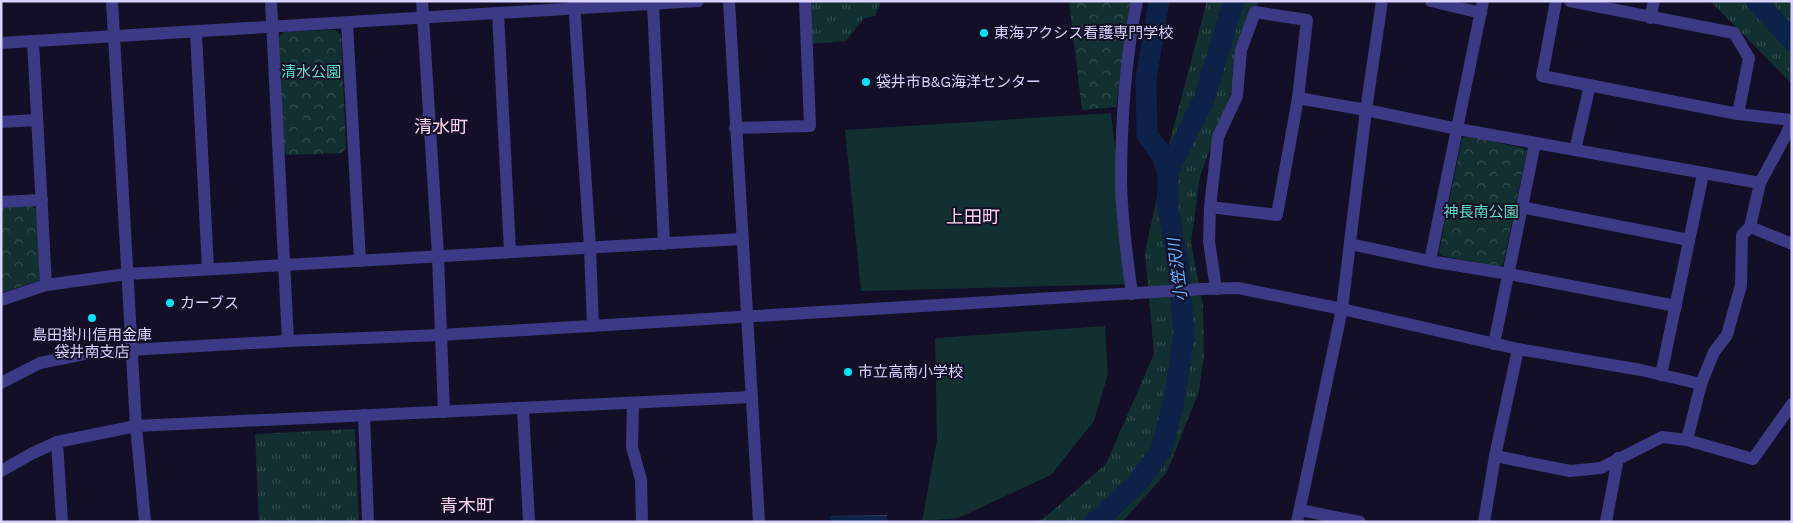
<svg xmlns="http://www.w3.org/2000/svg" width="1793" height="523" font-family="'Work Sans','Noto Sans JP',sans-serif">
  <defs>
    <pattern id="grass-tufts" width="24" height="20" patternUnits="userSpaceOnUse" patternTransform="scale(1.25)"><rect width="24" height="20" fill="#12302f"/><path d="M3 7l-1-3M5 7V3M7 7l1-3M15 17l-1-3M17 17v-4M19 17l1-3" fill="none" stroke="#344d4e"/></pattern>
    <pattern id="forest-crowns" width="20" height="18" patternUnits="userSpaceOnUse" patternTransform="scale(1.25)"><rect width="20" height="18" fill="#12302f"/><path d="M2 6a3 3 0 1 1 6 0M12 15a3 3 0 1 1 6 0" fill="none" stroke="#344d4e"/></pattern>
    <pattern id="water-rules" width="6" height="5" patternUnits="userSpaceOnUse" patternTransform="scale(1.25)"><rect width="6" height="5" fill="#0c2248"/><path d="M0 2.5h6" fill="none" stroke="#2f4163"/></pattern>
  </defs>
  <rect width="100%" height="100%" fill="#130f26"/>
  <g fill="url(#grass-tufts)">
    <polygon points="805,1 879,1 880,4 875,16 864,18 846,41 807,44"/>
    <polygon points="1207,1 1259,1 1242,47 1230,95 1200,176 1191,243 1203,305 1204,354 1199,391 1167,472 1126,518 1121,522 1034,522 1043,519 1106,464 1154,354 1145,252 1167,152"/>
    <polygon points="1710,1 1792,1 1792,84"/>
    <polygon points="355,429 359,522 259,522 255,434"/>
  </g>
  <g fill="url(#forest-crowns)">
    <polygon points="1069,1 1131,1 1116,107 1082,110"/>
    <polygon points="335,30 341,35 346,148 342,153 287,155 283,150 278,38 284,32"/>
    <polygon points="1469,136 1522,148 1527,151 1503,265 1498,267 1443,256 1439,252 1462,138"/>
    <polygon points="31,206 38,211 40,280 1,293 1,208"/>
  </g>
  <g fill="#12302f">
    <polygon points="1111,113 1131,284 861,291 845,130"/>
    <polygon points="1105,326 1108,374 1094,421 1051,475 958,518 922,521 937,440 935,338"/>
  </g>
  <polygon fill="url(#water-rules)" points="887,515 887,522 830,522 830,516"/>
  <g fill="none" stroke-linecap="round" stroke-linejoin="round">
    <g stroke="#0c2248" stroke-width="21">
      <polyline points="1159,1 1146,79 1147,135 1161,154 1168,172"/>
      <polyline points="1756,1 1792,40"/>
      <polyline points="1095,522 1135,486 1161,451 1173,405 1184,336 1179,268 1168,210 1168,172 1204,99 1234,1"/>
    </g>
    <g stroke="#3d3a85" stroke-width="12">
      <polyline points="271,1 288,341"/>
      <polyline points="422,1 438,256 444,412"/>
      <polyline points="574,1 590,248 593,326"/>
      <polyline points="729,1 759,522"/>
      <polyline points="1431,1 1481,13"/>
      <polyline points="1483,1 1430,261 1509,274 1676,306"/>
      <polyline points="1556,1 1542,76 1738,114 1791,120"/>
      <polyline points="1570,1 1734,33 1749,58 1738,114"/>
      <polyline points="653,4 664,244"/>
      <polyline points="498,13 510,252"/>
      <polyline points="1650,18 1654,1"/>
      <polyline points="347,23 360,261"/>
      <polyline points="196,33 208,269"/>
      <polyline points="33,41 46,285"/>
      <polyline points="1,43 698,1"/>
      <polyline points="1298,98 1366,110 1458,129 1760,183"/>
      <polyline points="1,122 37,120"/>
      <polyline points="735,128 810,126 805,1"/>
      <polyline points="1575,150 1590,85"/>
      <polyline points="1,202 42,200"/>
      <polyline points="1210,207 1277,215 1298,98 1307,20 1255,12 1241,50 1237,96 1218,137 1210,207 1209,241 1216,289"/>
      <polyline points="1521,207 1689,240"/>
      <polyline points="1750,227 1792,244"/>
      <polyline points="1350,244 1430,261"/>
      <path d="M1132 294C1127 258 1122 220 1121 184 1121 123 1125 61 1137 1"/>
      <polyline points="1,300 46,285 127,274 741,239"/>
      <polyline points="1494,344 1535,143"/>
      <polyline points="1661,375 1703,174"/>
      <polyline points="633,403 632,447 641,480 642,522"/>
      <polyline points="523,409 529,522"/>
      <polyline points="364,415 368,522"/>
      <polyline points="1687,440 1701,384 1714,352 1727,335 1741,285 1742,235 1750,227 1760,183 1787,133 1792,120"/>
      <polyline points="57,442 62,522"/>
      <polyline points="1495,456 1570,471 1601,468 1662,437 1687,440 1753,459 1792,404"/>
      <polyline points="1,471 31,454 57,442 136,426 752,397"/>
      <polyline points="1300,510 1360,522"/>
      <polyline points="1484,522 1495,456 1518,349"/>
      <polyline points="1606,522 1618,458"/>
    </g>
    <g stroke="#3d3a85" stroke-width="12">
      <polyline points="112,1 136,426 145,522"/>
      <polyline points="1,383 40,363 94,352 288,341 441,335 1203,289 1238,288 1342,309 1518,349 1641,370 1701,384"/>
      <polyline points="1297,522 1342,309 1366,110 1382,1"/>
    </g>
  </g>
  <g fill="#00e5ff" stroke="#130f26" stroke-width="2">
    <circle cx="984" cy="33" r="5"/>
    <circle cx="866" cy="82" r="5"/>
    <circle cx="170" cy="303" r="5"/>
    <circle cx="92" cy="318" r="5"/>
    <circle cx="848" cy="372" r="5"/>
  </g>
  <g text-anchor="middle" stroke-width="4" stroke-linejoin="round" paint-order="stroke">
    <g font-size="15" fill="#d9d4ff" stroke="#130f26" text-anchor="start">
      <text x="994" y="38">東海アクシス看護専門学校</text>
      <text x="876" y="87">袋井市B&amp;G海洋センター</text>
      <text x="180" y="308">カーブス</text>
      <text x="92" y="340" text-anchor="middle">島田掛川信用金庫<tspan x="92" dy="17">袋井南支店</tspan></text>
      <text x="858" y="377">市立高南小学校</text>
    </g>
    <g font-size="15" fill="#5fe0c0" stroke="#130f26">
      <text x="311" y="77">清水公園</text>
      <text x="1481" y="217">神長南公園</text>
    </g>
    <g font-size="16" font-style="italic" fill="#62b6ff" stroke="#130f26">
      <text transform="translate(1177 270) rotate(-97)" y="6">小笠沢川</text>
    </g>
    <g font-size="18" fill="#ffd6f0" stroke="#130f26">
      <text x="441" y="133">清水町</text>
      <text x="973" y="223">上田町</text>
      <text x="467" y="512">青木町</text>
    </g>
  </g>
  <rect width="1793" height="523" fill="none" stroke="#d9d4ff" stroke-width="5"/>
</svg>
